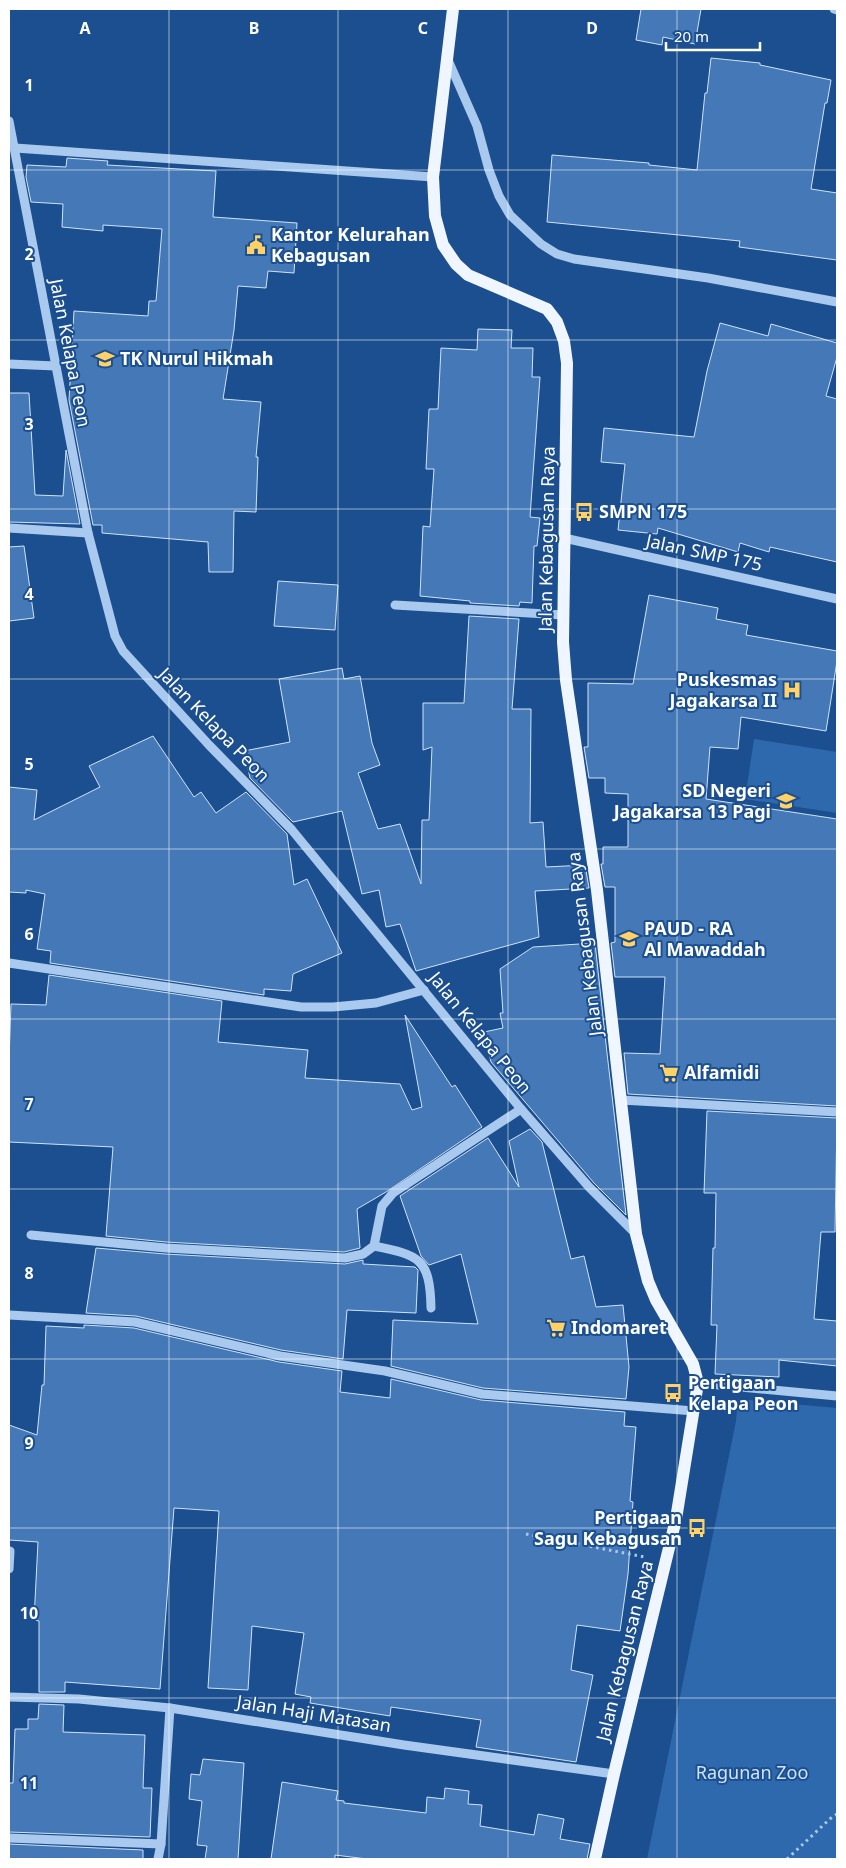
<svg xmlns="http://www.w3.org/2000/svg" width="846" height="1868" font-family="'Noto Sans',sans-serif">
  <rect width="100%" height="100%" fill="#1b4f8f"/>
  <g fill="#2e69ad">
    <polygon points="754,739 837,752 837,813 745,799"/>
    <polygon points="738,1399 837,1408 837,1859 647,1859 736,1421"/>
  </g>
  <g fill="#4478b7" stroke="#cfe3fa">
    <polygon points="641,9 701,9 695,44 663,37 662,45 636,40"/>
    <polygon points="711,58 760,63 760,65 831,80 827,103 825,103 811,189 837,193 837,260 739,247 740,241 547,222 552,155 649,163 649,165 697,170 705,93 707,93"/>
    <polygon points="67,158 108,161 107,165 216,171 213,217 297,223 294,273 268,271 266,288 238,286 234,330 223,399 261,402 256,457 258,457 256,512 234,511 233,572 209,572 208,542 102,533 102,525 93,525 69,400 74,311 148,316 149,301 156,301 162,229 103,225 103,231 62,227 63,204 31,202 26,177 27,165 66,167"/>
    <polygon points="720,323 768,336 771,324 837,343 837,357 826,396 837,399 837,562 770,547 769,552 740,543 738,552 658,528 657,534 618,530 625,464 601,462 604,428 694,437 707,371"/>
    <polygon points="478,329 512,330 511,348 533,348 532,377 540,377 530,517 540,518 537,546 534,546 532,603 520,602 519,606 470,603 470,601 420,596 423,526 430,527 434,469 426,469 429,409 438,409 441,348 477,350"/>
    <polygon points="9,393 29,393 35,495 63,496 66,450 80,524 9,522"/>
    <polygon points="24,546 34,618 9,621 9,547"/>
    <polygon points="278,581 338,585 335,630 274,626"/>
    <polygon points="649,595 718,608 716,619 748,625 746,635 837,651 837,661 826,731 741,717 738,749 710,747 706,799 837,819 837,1106 628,1094 624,1053 660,1054 665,977 615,977 611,943 615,942 615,887 605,887 601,864 603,864 603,847 628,847 628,794 605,793 605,778 589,778 584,747 588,747 588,683 633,684"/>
    <polygon points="469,616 519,619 512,709 531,709 530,823 543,822 546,867 585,865 589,888 535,891 539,937 416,971 400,924 386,927 379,890 362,894 342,811 293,822 250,778 244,751 290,742 279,679 342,668 344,679 360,676 372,743 380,765 358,773 378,829 400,824 421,884 422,820 429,820 432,747 423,750 423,703 464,703"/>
    <polygon points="153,736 194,797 201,792 216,813 246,792 287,834 294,885 307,879 342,953 293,974 291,991 264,989 264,995 50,963 51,951 37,949 45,894 26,890 26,893 9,892 9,787 37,790 34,820 100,787 89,766"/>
    <polygon points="595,943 607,1053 626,1215 594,1183 491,1062 484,1032 503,1028 500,1013 503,1013 500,969 533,947"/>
    <polygon points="49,975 222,1001 218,1042 308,1050 305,1078 400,1084 412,1110 422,1107 405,1015 452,1087 455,1085 482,1127 386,1192 357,1209 360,1248 344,1252 166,1242 106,1236 113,1147 9,1142 9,1060 11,1004 46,1005"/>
    <polygon points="707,1111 837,1118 835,1232 821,1232 814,1319 837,1321 837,1366 779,1360 779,1377 715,1374 717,1325 711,1325 713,1248 715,1248 716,1193 704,1193"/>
    <polygon points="530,1129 542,1142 571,1259 584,1256 596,1307 623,1305 629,1367 626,1399 483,1388 391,1366 393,1320 478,1324 461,1254 429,1265 421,1256 400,1196 488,1138 519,1187 509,1141"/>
    <polygon points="96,1248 165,1254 345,1264 363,1260 363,1264 415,1267 418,1270 416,1313 347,1310 343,1359 281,1350 136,1316 86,1313"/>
    <polygon points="84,1325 134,1328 279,1362 342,1371 340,1392 390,1398 391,1379 481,1400 625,1412 624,1426 636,1427 630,1501 633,1502 628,1574 620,1631 577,1625 571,1670 593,1675 576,1762 476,1747 481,1720 391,1707 390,1716 310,1703 311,1697 295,1694 304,1633 252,1626 248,1690 208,1688 219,1511 174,1508 160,1689 65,1682 65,1692 39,1692 39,1621 34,1620 38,1542 9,1540 9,1425 37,1435 42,1385 44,1385 46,1326 84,1328"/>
    <polygon points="39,1704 64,1705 63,1732 145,1735 143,1788 152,1788 150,1837 9,1832 9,1783 13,1783 15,1729 28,1729 28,1719 38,1719"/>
    <polygon points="203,1759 244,1763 238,1859 205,1859 207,1846 197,1845 202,1801 189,1799 191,1774 200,1775"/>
    <polygon points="282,1782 338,1791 336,1800 344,1801 344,1803 426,1813 427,1797 444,1799 445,1788 469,1791 468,1804 482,1805 480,1826 534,1835 538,1814 564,1819 560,1839 590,1844 587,1859 367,1859 335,1855 335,1859 271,1859"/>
    <polygon points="9,1844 143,1850 143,1859 9,1859"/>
  </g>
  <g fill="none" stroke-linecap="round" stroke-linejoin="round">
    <g stroke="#a9c9ee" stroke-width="3" stroke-dasharray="2.5 4" stroke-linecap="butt">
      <polyline points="526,1534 645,1557"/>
      <polyline points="787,1859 832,1817 837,1814"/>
    </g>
    <g stroke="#a9c9ee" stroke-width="9">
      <polyline points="834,9 837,10"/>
      <polyline points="448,60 477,126 489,170 499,196 510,215 541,244 557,254 574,259 708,278 837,302"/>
      <polyline points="9,121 88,533 115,636 123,651 209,745 292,830 521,1109 589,1187 636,1234"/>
      <polyline points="15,148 433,177"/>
      <polyline points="9,364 56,366"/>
      <polyline points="9,528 88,533"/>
      <polyline points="564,538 837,599"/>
      <polyline points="395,605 563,615"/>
      <polyline points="9,963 301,1007 333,1007 376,1003 424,990"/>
      <polyline points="621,1100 837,1112"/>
      <polyline points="31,1235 166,1248 345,1258 363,1254 374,1246 382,1206 393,1193 521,1109"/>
      <path d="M374 1246C419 1255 430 1258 431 1308"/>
      <polyline points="9,1315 135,1322 280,1356 385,1371 482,1394 694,1411"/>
      <polyline points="698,1383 837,1396"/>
      <polyline points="9,1569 10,1551"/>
      <polyline points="9,1697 79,1699 170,1708 404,1745 614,1774"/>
      <polyline points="9,1838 161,1844"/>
      <polyline points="158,1859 161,1844 170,1708"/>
    </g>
    <polyline stroke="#f0f6ff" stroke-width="12" points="453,9 433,177 435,216 443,245 456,264 468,275 547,309 557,322 564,341 567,363 563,642 566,680 597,890 636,1234 648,1281 656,1300 693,1364 698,1383 676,1519 614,1774 595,1859"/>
  </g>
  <path fill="none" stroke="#fff" stroke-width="1" stroke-opacity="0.55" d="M169 9V1859M338 9V1859M508 9V1859M677 9V1859M9 170H837M9 340H837M9 509H837M9 679H837M9 849H837M9 1019H837M9 1189H837M9 1359H837M9 1528H837M9 1698H837"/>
  <defs>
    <g id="civic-bare" transform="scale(1.5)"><path d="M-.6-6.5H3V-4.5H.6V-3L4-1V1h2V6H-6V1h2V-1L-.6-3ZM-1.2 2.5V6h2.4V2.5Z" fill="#ffd166" stroke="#1b4f8f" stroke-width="2.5" paint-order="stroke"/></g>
    <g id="school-bare" transform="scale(1.5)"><path d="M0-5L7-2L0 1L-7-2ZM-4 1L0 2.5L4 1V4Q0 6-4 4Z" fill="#ffd166" stroke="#1b4f8f" stroke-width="2.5" paint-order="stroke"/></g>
    <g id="bus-bare" transform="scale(1.5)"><path d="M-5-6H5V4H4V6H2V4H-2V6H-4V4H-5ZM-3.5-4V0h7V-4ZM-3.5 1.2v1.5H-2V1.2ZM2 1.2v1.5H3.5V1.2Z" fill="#ffd166" stroke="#1b4f8f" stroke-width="2.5" paint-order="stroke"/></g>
    <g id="hospital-bare" transform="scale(1.5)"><path d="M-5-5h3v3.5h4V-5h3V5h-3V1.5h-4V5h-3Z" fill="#ffd166" stroke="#1b4f8f" stroke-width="2.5" paint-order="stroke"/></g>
    <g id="supermarket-bare" transform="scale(1.5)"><path d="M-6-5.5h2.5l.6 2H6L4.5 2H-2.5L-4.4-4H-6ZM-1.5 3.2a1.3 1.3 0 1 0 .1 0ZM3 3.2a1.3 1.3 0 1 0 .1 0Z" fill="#ffd166" stroke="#1b4f8f" stroke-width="2.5" paint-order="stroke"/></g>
  </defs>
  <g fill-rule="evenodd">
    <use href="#civic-bare" x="256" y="245"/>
    <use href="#school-bare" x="105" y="359"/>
    <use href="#bus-bare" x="584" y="512"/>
    <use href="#hospital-bare" x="792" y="690"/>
    <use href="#school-bare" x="786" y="801"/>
    <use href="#school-bare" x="629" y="939"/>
    <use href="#supermarket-bare" x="669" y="1073"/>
    <use href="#supermarket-bare" x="556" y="1328"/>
    <use href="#bus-bare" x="673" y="1393"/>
    <use href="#bus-bare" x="697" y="1528"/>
  </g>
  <g text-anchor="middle" stroke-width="4" stroke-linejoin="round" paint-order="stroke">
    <g font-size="18" font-weight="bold" fill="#fff" stroke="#1b4f8f" text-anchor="start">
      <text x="271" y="241">Kantor Kelurahan<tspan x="271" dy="21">Kebagusan</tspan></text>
      <text x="120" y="365">TK Nurul Hikmah</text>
      <text x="599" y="518">SMPN 175</text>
      <text x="777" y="686" text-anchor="end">Puskesmas<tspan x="777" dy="21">Jagakarsa II</tspan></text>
      <text x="771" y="797" text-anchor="end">SD Negeri<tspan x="771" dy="21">Jagakarsa 13 Pagi</tspan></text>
      <text x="644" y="935">PAUD - RA<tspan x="644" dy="21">Al Mawaddah</tspan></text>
      <text x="684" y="1079">Alfamidi</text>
      <text x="571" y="1334">Indomaret</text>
      <text x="688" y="1389">Pertigaan<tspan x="688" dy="21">Kelapa Peon</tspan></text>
      <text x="682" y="1524" text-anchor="end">Pertigaan<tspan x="682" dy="21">Sagu Kebagusan</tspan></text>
    </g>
    <g font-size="18" fill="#fff" stroke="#1b4f8f">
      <text transform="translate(70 353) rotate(79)" y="6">Jalan Kelapa Peon</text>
      <text transform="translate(547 539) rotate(-89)" y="6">Jalan Kebagusan Raya</text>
      <text transform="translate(704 553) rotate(12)" y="6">Jalan SMP 175</text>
      <text transform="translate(214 725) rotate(46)" y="6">Jalan Kelapa Peon</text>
      <text transform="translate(585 944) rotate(-97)" y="6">Jalan Kebagusan Raya</text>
      <text transform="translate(480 1033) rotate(51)" y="6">Jalan Kelapa Peon</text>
      <text transform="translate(625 1651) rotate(-76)" y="6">Jalan Kebagusan Raya</text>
      <text transform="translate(314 1714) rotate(9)" y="6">Jalan Haji Matasan</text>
    </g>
    <g font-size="18" fill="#cfe3fa" stroke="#1b4f8f">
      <text x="752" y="1779">Ragunan Zoo</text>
    </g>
  </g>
  <g font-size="16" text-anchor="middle" font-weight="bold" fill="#fff" stroke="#1b4f8f" stroke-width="4" stroke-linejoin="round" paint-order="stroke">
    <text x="85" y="34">A</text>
    <text x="254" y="34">B</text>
    <text x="423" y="34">C</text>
    <text x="592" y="34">D</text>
    <text x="29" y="91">1</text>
    <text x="29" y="260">2</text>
    <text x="29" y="430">3</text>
    <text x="29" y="600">4</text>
    <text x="29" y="770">5</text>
    <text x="29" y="940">6</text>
    <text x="29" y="1110">7</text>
    <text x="29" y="1279">8</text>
    <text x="29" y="1449">9</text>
    <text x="29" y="1619">10</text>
    <text x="29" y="1789">11</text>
  </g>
  <rect width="846" height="1868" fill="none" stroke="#ffffff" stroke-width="20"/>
  <path d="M666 42v8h94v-8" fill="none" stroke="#ffffff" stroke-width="2.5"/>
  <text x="674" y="42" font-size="15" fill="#ffffff" stroke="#1b4f8f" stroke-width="4" paint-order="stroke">20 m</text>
</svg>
